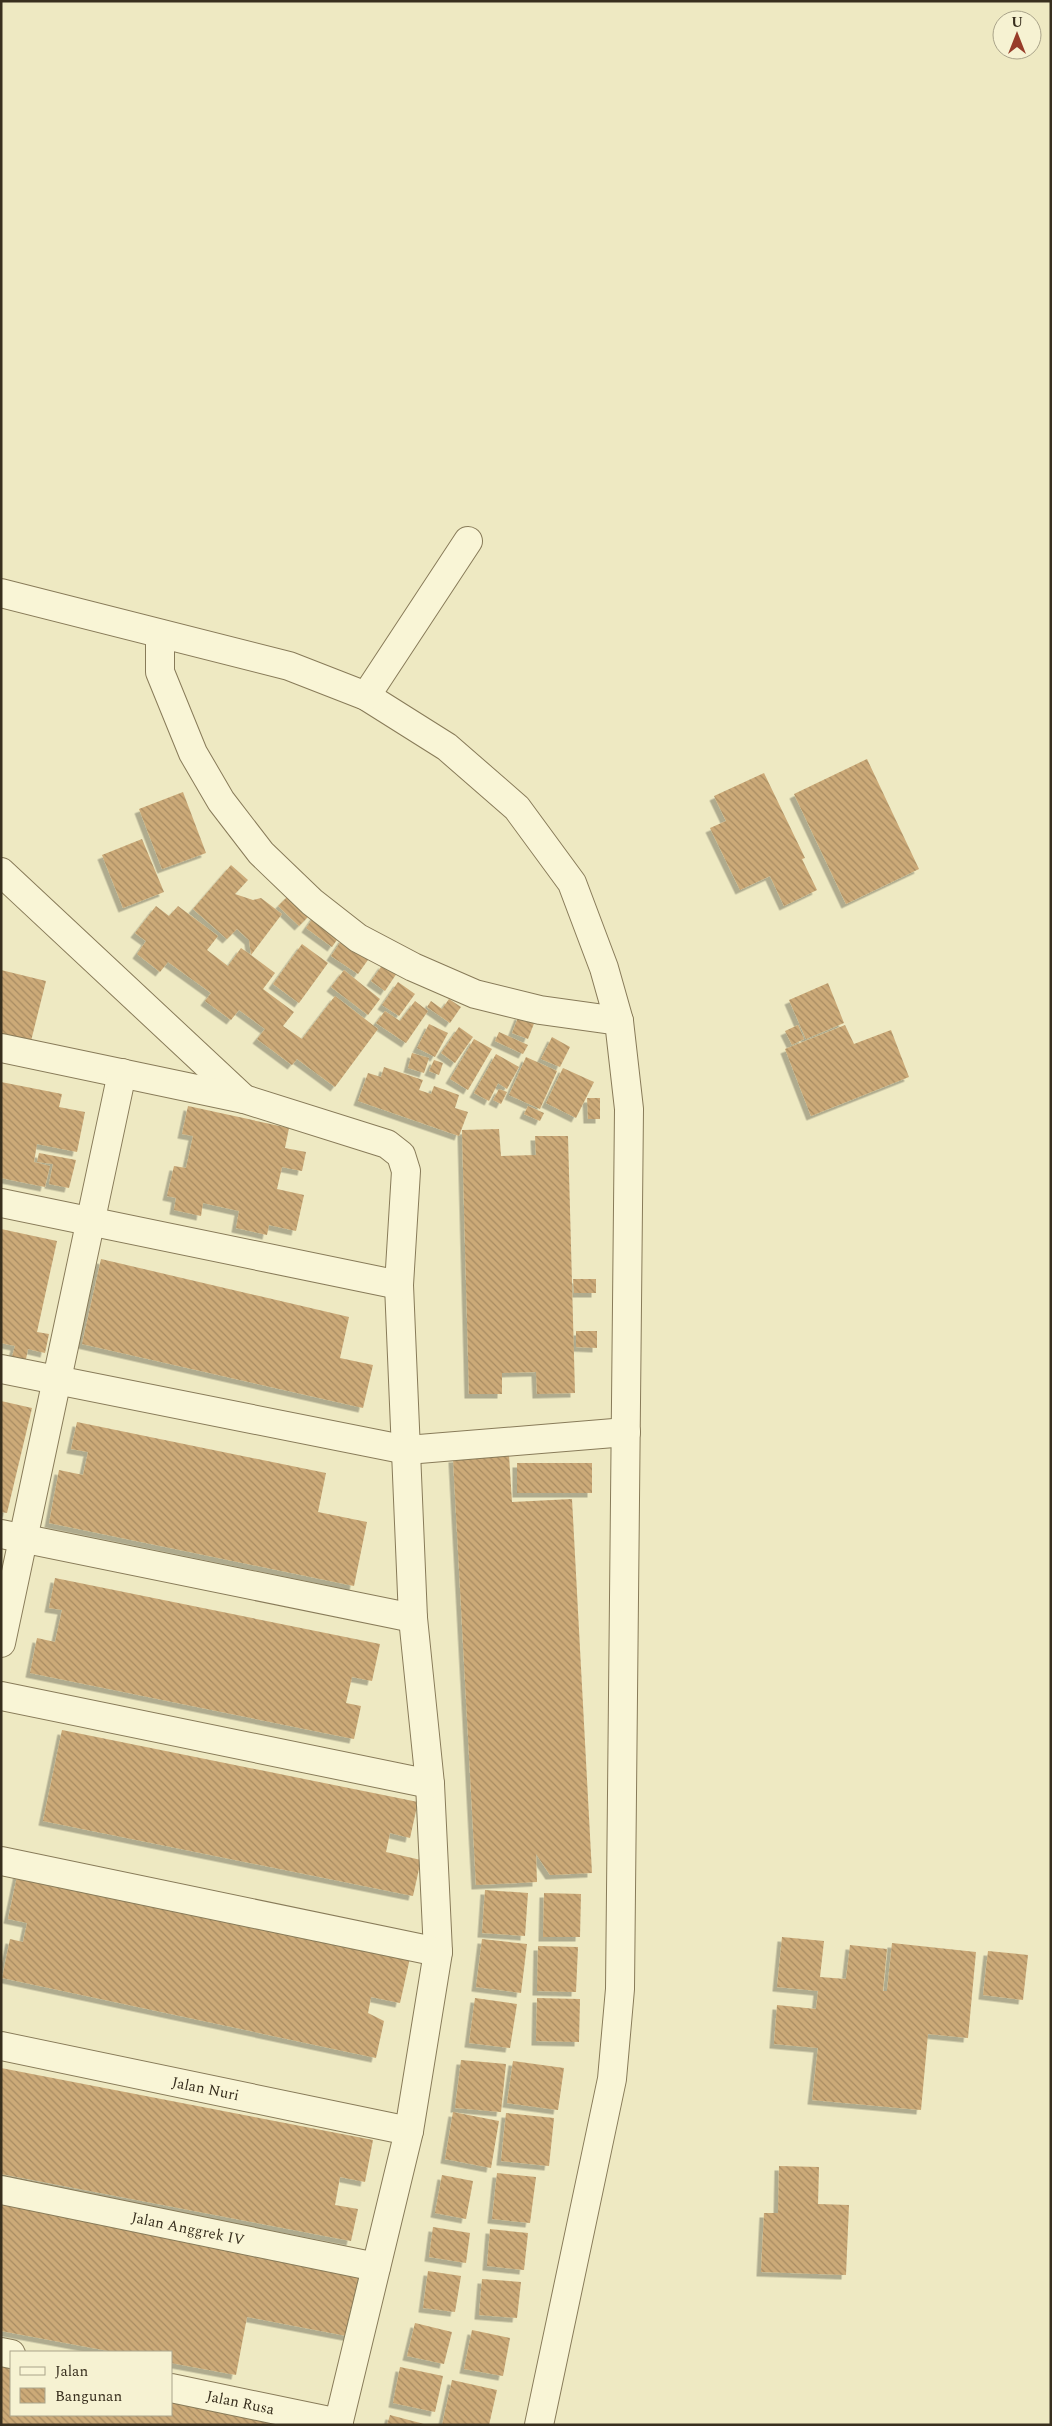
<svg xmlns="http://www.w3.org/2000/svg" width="1052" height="2426" font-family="Spectral,serif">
  <defs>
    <pattern id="building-back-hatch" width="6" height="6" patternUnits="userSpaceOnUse" patternTransform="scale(1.25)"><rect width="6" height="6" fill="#ccaa78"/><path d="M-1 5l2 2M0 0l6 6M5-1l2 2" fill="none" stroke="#a78b62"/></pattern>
    <filter id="shadow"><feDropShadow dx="-4.5" dy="4.5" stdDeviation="0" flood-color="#0004"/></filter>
  </defs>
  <rect width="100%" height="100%" fill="#eee9c2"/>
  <g fill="url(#building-back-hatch)" filter="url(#shadow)">
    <polygon points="867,759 919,869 846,904 794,794"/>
    <polygon points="764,773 805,858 802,859 817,890 784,906 770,876 740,890 710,828 726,821 714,796"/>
    <polygon points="183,792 206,853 162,869 139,809"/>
    <polygon points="142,839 164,892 123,908 102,855"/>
    <polygon points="231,865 248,880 235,894 253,900 261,898 282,914 251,955 275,973 263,989 294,1012 283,1026 302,1039 335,996 378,1029 335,1087 297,1059 292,1065 257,1039 265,1029 239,1010 231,1020 205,1001 211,993 168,962 160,972 137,954 146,941 135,933 156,906 169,916 178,906 218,936 207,950 228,966 241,948 251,955 249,940 237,929 227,939 193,909"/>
    <polygon points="289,895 310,915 299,926 278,906"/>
    <polygon points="315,915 341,934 332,947 306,928"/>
    <polygon points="343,938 370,957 358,974 331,956"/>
    <polygon points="302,944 328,963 299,1003 273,984"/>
    <polygon points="383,964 397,973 385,991 371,981"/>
    <polygon points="1,970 46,981 31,1041 1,1034"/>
    <polygon points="344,970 380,999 368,1015 331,987"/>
    <polygon points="398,982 415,994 399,1016 382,1005"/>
    <polygon points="828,983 844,1023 806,1039 789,1000"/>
    <polygon points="449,999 461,1007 450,1023 427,1007 431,1001 442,1009"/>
    <polygon points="415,1001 428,1011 406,1043 376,1023 385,1011 400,1021"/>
    <polygon points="519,1015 535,1021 528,1039 512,1033"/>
    <polygon points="429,1024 448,1033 435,1057 417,1048"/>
    <polygon points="798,1025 804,1039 792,1045 785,1031"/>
    <polygon points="845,1025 854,1044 891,1030 909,1077 811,1116 785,1049"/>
    <polygon points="459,1027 473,1037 455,1063 441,1053"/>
    <polygon points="499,1032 528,1045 523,1054 495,1041"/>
    <polygon points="552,1037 570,1047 560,1067 541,1059"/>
    <polygon points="474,1039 492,1049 468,1090 450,1079"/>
    <polygon points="412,1053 429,1058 424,1073 408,1068"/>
    <polygon points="496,1054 519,1067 507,1089 498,1083 489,1101 474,1093"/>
    <polygon points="526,1057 557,1071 540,1109 509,1095"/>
    <polygon points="434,1060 443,1063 439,1075 429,1071"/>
    <polygon points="384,1067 423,1080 419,1090 431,1094 434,1086 459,1095 455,1108 468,1112 459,1136 358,1101 368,1073 381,1077"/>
    <polygon points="563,1068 594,1082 576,1118 546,1103"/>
    <polygon points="1,1082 62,1094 59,1107 85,1112 77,1152 37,1144 34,1162 50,1166 45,1187 1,1178"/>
    <polygon points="499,1089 507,1092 501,1104 493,1100"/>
    <polygon points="587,1098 600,1098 600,1119 588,1119"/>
    <polygon points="188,1106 289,1128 285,1148 306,1152 302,1171 282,1167 277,1189 304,1195 296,1231 269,1225 267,1235 236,1228 239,1211 203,1203 201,1216 174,1210 176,1198 167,1196 174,1166 186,1168 193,1136 182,1134"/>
    <polygon points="528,1106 544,1113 540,1121 524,1114"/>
    <polygon points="499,1129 501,1156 536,1155 535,1136 568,1136 575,1393 537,1394 536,1372 502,1373 502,1394 469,1394 462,1130"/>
    <polygon points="39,1153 76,1160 69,1188 49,1184 53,1164 37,1162"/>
    <polygon points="1,1229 57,1241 37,1332 49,1334 45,1353 28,1349 25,1364 11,1360 15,1346 1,1343"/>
    <polygon points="101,1259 349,1317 340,1358 373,1365 363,1408 82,1344"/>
    <polygon points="573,1279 596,1279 596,1293 574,1293"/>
    <polygon points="576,1331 597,1331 597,1348 576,1347"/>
    <polygon points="1,1401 32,1408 7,1513 1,1512"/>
    <polygon points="77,1422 326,1473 318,1512 367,1522 354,1586 49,1523 59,1470 83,1475 88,1452 71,1449"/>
    <polygon points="509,1455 512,1502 572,1499 592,1873 550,1875 536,1854 537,1882 476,1885 453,1458"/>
    <rect x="517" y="1463" width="75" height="30"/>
    <polygon points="55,1578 380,1644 372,1681 352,1677 346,1703 361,1706 354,1739 30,1673 37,1638 55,1642 62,1610 49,1608"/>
    <polygon points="62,1730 418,1802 410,1838 390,1833 386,1852 421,1860 413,1896 43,1821"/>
    <polygon points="19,1867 412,1949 400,2003 371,1997 368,2013 384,2021 376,2058 2,1978 10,1939 23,1942 27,1923 8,1919"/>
    <polygon points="485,1890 528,1893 525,1936 482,1933"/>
    <polygon points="544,1893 581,1894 580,1937 543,1937"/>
    <polygon points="782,1937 824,1941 820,1977 846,1979 850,1945 887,1949 883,1991 887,1991 892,1943 976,1952 968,2038 928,2034 921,2110 812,2100 818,2048 774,2044 777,2005 816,2009 818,1991 777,1987"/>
    <polygon points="482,1939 527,1944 521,1993 476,1987"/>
    <polygon points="538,1946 578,1947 576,1992 537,1991"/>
    <polygon points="988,1951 1028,1955 1023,2000 983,1995"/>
    <polygon points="475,1998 517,2004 510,2048 469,2043"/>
    <polygon points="537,1998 580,1999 579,2042 536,2041"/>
    <polygon points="461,2060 506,2064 501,2112 455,2108"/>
    <polygon points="513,2061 564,2068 558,2110 507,2103"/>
    <polygon points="1,2068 373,2140 365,2182 340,2177 335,2205 358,2209 351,2241 1,2174"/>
    <polygon points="453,2112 499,2121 491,2168 445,2159"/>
    <polygon points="506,2113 554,2118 549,2166 501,2161"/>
    <polygon points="779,2166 819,2167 818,2204 849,2205 846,2275 761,2272 764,2213 778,2213"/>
    <polygon points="497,2173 536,2177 530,2223 492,2219"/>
    <polygon points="442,2175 473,2181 466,2219 435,2213"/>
    <polygon points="1,2204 364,2272 352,2337 247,2317 236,2375 171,2363 171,2352 114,2352 1,2331"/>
    <polygon points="433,2227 470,2233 466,2263 429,2257"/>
    <polygon points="490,2229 528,2233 524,2270 487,2266"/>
    <polygon points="428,2271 461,2276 455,2312 423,2308"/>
    <polygon points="482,2279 521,2282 517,2318 479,2315"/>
    <polygon points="415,2323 452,2332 444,2364 407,2356"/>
    <polygon points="472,2330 510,2338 503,2376 464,2369"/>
    <polygon points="1,2364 11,2366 11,2415 171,2415 171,2397 295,2425 1,2425"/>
    <polygon points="400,2367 443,2376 435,2412 393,2403"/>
    <polygon points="452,2380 497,2390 489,2425 442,2425"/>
    <polygon points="390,2415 424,2424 424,2425 387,2425"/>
  </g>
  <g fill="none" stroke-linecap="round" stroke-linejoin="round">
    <g stroke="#887b59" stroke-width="30">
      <g id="minor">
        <polyline points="1,593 289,666 366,696 447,747 517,808 572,883 604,968 619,1021 629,1109 620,1989 612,2079 539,2425"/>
        <polyline points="160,634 160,672 193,753 221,801 261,853 312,902 358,938 413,967 475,994 540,1010 619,1021"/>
        <polyline points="366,696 468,541"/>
        <polyline points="1,872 244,1099"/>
        <polyline points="1,1048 244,1099 387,1144 401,1155 406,1171 399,1285 413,1618 430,1784 438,1952 409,2131 338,2425"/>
        <polyline points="1,1203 399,1285"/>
        <polyline points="1,1369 407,1450 626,1432"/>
        <polyline points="1,1534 413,1618"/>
        <polyline points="1,1643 122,1073"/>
        <polyline points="1,1696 430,1784"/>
        <polyline points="1,1861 438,1952"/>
        <path id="s1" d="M1 2046 409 2131"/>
        <path id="s2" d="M1 2190 376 2267"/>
        <polyline points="1,2352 11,2354"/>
        <path id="s3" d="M171 2388 339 2423"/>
      </g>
    </g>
    <use href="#minor" stroke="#f9f5d6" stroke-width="28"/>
  </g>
  <g text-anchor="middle" stroke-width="5" stroke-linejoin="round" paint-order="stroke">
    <g font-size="15" fill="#382f1e" stroke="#f6f2d2">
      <text dy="5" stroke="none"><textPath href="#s1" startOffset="209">Jalan Nuri</textPath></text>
      <text dy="5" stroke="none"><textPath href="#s2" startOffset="191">Jalan Anggrek IV</textPath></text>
      <text dy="5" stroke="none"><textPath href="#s3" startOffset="71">Jalan Rusa</textPath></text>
    </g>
  </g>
  <rect width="1052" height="2426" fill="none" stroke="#382f1e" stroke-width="5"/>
  <rect x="10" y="2351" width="162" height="65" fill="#f6f2d2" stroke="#aaa48a"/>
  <rect x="20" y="2367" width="25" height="8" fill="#f9f5d6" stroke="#aaa48a"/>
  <text x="55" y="2376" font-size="15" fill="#382f1e">Jalan</text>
  <rect x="20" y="2388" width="25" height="15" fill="url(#building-back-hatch)" stroke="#aaa48a"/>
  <text x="55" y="2401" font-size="15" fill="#382f1e">Bangunan</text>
  <g transform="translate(1017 35)"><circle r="24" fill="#f6f2d2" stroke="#aaa48a"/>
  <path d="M0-4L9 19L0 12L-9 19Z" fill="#973c29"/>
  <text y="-8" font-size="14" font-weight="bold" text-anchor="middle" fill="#382f1e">U</text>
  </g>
</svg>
